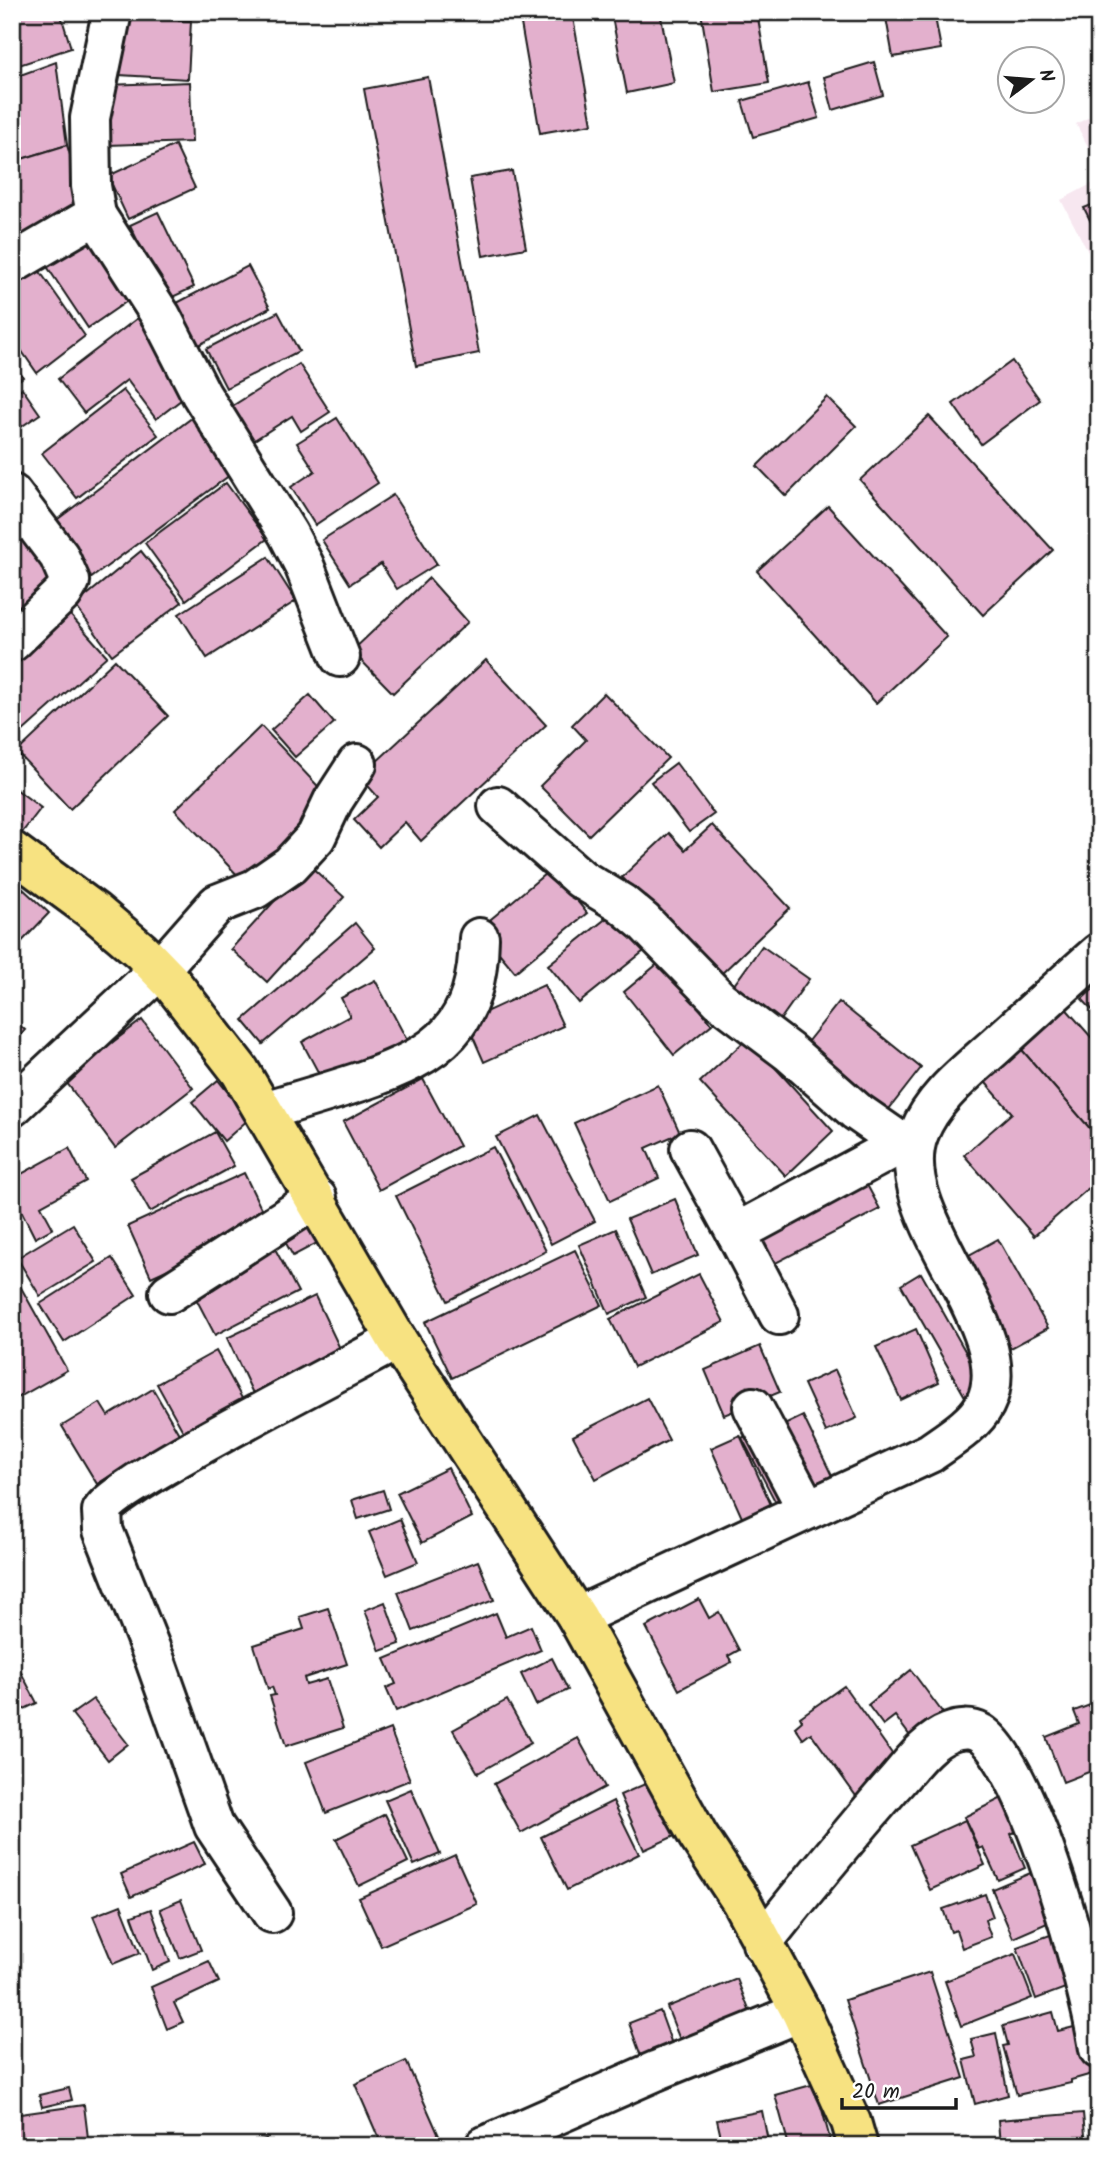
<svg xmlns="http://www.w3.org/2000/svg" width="1111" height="2158" font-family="Kalam,sans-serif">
  <rect width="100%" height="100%" fill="#fff"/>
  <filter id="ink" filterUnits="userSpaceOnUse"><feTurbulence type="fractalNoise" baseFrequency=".0143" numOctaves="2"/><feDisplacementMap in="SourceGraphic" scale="14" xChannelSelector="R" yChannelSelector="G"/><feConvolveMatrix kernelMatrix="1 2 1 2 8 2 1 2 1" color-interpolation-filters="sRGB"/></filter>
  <g filter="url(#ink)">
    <g fill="#f7e7f0">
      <polygon points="1099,112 1099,167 1076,124"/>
      <polygon points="1099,180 1099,273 1061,200"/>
    </g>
    <g fill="#e3b0cd" stroke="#1c1c1c" stroke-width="2">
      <polygon points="12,12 60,12 71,48 13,67"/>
      <polygon points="519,12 572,12 592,124 540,133"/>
      <polygon points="611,12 660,12 674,83 627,93"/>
      <polygon points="701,12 757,12 769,83 714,92"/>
      <polygon points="885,12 934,12 941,49 893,57"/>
      <polygon points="122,17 191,21 188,79 119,75"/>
      <polygon points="56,62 67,145 12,162 12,78"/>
      <polygon points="874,62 883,95 833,110 824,77"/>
      <polygon points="428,77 479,353 416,366 364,89"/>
      <polygon points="190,82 192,142 108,145 106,85"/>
      <polygon points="808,82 819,118 753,137 742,101"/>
      <polygon points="67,145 85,206 21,238 12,217 12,162"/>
      <polygon points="175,145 195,188 128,219 108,176"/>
      <polygon points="512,171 526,248 483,256 470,178"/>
      <polygon points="1099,202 1099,238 1084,208"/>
      <polygon points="158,212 194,287 166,300 130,225"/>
      <polygon points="92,224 139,293 88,328 42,259"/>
      <polygon points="34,263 85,336 37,373 12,337 12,275"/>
      <polygon points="248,266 270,308 195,347 173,305"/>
      <polygon points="278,312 299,351 226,388 206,349"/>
      <polygon points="139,317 194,390 156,419 127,380 84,413 58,379"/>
      <polygon points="12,361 23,377 12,385"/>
      <polygon points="1012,361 1040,400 981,444 953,404"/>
      <polygon points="299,364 330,412 301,431 292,416 248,444 226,410"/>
      <polygon points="22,388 40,414 12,433 12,395"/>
      <polygon points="123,390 158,435 77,498 42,453"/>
      <polygon points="827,397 856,426 786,496 757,466"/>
      <polygon points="197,414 238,469 90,579 50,525"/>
      <polygon points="929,416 1053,550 983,615 860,480"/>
      <polygon points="337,418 378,483 315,525 291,487 315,471 297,443"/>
      <polygon points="226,483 267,539 186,600 145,543"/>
      <polygon points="393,495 437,564 397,589 381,564 350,584 322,540"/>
      <polygon points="828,506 947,637 876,703 757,571"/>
      <polygon points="12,529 60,578 20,618 12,611"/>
      <polygon points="141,551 182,602 112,655 75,605"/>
      <polygon points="268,557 296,601 207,658 179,614"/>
      <polygon points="429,578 468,622 393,693 352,651"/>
      <polygon points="65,609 107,656 12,741 12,657"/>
      <polygon points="115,660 168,716 70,809 17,752"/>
      <polygon points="486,660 546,725 421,841 405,822 379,847 354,820 378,797 360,777"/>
      <polygon points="604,693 668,758 589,835 540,786 586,740 572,725"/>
      <polygon points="310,695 334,723 295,757 271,730"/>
      <polygon points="261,726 331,800 244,882 175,810"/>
      <polygon points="676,763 714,814 689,832 651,782"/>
      <polygon points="12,786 41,808 17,839 12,835"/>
      <polygon points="712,825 790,908 717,978 622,877 669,833 685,850"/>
      <polygon points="308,864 344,897 267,982 231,949"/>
      <polygon points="551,869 587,913 515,972 479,929"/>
      <polygon points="21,887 49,913 12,952 12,897"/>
      <polygon points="613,913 644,951 579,1003 548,965"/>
      <polygon points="355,923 375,948 263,1044 243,1020"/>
      <polygon points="762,946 809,979 773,1030 726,996"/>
      <polygon points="661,961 712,1024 674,1055 624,992"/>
      <polygon points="375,980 408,1042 326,1087 302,1042 350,1016 341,998"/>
      <polygon points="1099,984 1099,1017 1082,999"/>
      <polygon points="544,985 563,1026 484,1062 466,1021"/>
      <polygon points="839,1002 921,1068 882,1118 800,1051"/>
      <polygon points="1062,1004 1099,1046 1099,1139 1016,1043"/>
      <polygon points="12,1019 25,1030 12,1046"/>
      <polygon points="142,1020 193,1088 115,1148 64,1079"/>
      <polygon points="748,1038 833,1131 786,1176 700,1082"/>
      <polygon points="1016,1043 1099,1139 1099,1179 1034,1236 964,1155 1012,1113 980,1076"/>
      <polygon points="423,1079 459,1146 379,1190 343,1122"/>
      <polygon points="218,1080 249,1119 224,1141 192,1102"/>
      <polygon points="658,1085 680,1133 646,1148 659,1178 610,1201 574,1123"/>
      <polygon points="540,1115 595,1221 551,1244 496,1137"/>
      <polygon points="215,1132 234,1166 150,1212 131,1178"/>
      <polygon points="493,1147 546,1251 448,1301 396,1196"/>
      <polygon points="69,1148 86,1181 41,1206 53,1228 35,1238 21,1210 12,1214 12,1179"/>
      <polygon points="859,1170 880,1209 766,1268 745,1229"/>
      <polygon points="244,1173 268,1223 151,1277 128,1226"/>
      <polygon points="675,1199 698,1255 651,1275 627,1219"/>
      <polygon points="307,1213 321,1241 293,1256 278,1229"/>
      <polygon points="73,1224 96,1262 40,1296 17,1258"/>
      <polygon points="616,1229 646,1297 609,1314 579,1245"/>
      <polygon points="998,1239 1048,1328 1011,1348 962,1259"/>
      <polygon points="273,1245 298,1292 215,1335 191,1289"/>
      <polygon points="575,1250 602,1305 452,1378 425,1322"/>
      <polygon points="112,1258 136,1295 64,1342 40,1304"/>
      <polygon points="921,1273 986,1388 967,1400 901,1285"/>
      <polygon points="699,1274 724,1322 634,1367 610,1319"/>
      <polygon points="19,1284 67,1370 14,1400 12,1288"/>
      <polygon points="315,1296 345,1359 256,1400 227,1338"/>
      <polygon points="916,1329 939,1382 901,1400 876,1347"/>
      <polygon points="760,1346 780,1392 724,1415 705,1370"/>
      <polygon points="216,1351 249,1411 190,1444 157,1384"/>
      <polygon points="835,1370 857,1418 826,1432 804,1384"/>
      <polygon points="153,1389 179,1434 97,1484 62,1426 100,1403 108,1416"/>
      <polygon points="647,1398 669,1440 596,1479 573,1436"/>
      <polygon points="803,1416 832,1476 807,1488 778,1428"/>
      <polygon points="763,1427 796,1490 775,1501 742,1438"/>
      <polygon points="740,1435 772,1507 743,1520 711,1448"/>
      <polygon points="448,1468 472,1517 422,1543 397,1493"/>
      <polygon points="383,1490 389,1509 358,1519 352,1500"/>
      <polygon points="400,1519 418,1562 387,1575 369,1532"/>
      <polygon points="478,1561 494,1600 413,1631 398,1592"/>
      <polygon points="699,1599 709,1618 719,1612 739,1650 728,1656 732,1662 679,1690 646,1627"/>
      <polygon points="385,1602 400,1644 380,1651 365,1610"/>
      <polygon points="328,1608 347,1664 304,1678 306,1685 327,1679 343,1728 286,1746 270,1696 275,1695 272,1687 268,1689 254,1645 304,1629 300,1617"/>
      <polygon points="496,1613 506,1637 531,1626 541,1650 396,1711 386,1688 396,1684 385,1659"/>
      <polygon points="12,1655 37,1703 12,1715"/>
      <polygon points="552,1658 568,1690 536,1705 521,1674"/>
      <polygon points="911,1670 951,1724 919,1748 895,1716 883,1725 868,1705"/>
      <polygon points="844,1686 900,1765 856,1796 811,1733 803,1739 795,1727 802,1721 800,1717"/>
      <polygon points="93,1699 128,1744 108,1760 72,1714"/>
      <polygon points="507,1700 531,1743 478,1773 453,1730"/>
      <polygon points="1090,1705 1095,1718 1099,1716 1099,1768 1063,1782 1046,1737 1079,1724 1074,1711"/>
      <polygon points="390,1729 410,1780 326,1813 306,1762"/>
      <polygon points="578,1738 605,1787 521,1833 494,1784"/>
      <polygon points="654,1780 679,1834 644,1850 620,1795"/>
      <polygon points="411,1789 440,1854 414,1865 385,1800"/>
      <polygon points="1014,1792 1030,1824 1011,1834 1025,1868 998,1880 983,1847 979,1849 964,1817"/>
      <polygon points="613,1801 639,1854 567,1890 541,1837"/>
      <polygon points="385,1814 408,1862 359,1886 336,1839"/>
      <polygon points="965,1820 985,1865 930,1890 910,1845"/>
      <polygon points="194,1842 205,1864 131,1897 121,1874"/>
      <polygon points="455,1855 477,1904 381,1946 359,1898"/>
      <polygon points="1040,1869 1061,1917 1013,1938 992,1889"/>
      <polygon points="985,1894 993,1917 985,1920 991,1937 962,1948 956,1930 951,1932 943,1909"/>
      <polygon points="181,1900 201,1950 180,1958 160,1909"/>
      <polygon points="121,1905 140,1953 113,1964 93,1916"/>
      <polygon points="151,1909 170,1962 152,1970 132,1916"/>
      <polygon points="1061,1931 1079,1983 1036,1999 1017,1947"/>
      <polygon points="1015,1954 1032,1998 961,2026 945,1981"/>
      <polygon points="209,1961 219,1982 174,2003 183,2022 167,2029 151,1987"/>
      <polygon points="930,1972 964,2078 879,2105 845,2000"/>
      <polygon points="737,1979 756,2028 686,2055 667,2007"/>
      <polygon points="660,2011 677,2058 646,2070 629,2023"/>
      <polygon points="1053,2012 1058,2031 1086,2024 1099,2072 1071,2080 1071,2083 1017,2095 1003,2046 1008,2045 1003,2026"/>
      <polygon points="996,2033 1008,2095 975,2104 964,2060 976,2057 971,2039"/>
      <polygon points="406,2061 440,2138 422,2146 382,2146 355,2084"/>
      <polygon points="815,2084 830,2139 806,2146 789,2146 775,2095"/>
      <polygon points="69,2088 72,2100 42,2107 39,2095"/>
      <polygon points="84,2105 89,2146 17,2146 13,2115"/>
      <polygon points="762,2111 769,2146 723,2146 717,2120"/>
      <polygon points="1083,2113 1086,2146 1000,2146 998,2120"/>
      <polygon points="13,2115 17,2146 12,2146"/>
      <polygon points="266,2139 267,2146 239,2146"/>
    </g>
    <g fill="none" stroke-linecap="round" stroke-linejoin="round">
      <g stroke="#1c1c1c" stroke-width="44">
        <g id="minor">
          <polyline points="96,215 161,316 201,394 288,534 304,565 340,657"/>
          <polyline points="17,261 96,215 91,186 90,118 112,12"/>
          <polyline points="12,494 59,556 70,581 63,593 12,642"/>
          <polyline points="498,806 581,879 621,903 644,922 720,1000 789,1052 856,1111 902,1143"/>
          <polyline points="12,1107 159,970 217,904 255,889 290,865 316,837 333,801 357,764"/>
          <path d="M264 1111C297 1101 329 1092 362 1081 441 1054 477 1027 479 938"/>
          <polyline points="690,1149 736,1233"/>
          <polyline points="169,1293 317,1198"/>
          <polyline points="779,1315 736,1233 918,1135"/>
          <polyline points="753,1407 807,1509"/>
          <path d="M577 1617 930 1453C948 1440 974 1425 985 1404 1023 1329 886 1215 919 1133 934 1095 971 1069 1000 1042 1033 1012 1066 982 1099 953"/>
          <path d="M272 1913 214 1826 155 1660 103 1530 102 1511C113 1485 356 1363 397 1340"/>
          <path d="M762 1943C804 1890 847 1838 891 1787 908 1769 925 1742 949 1733 959 1729 971 1728 980 1733 1030 1764 1090 1989 1099 2049"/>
          <polyline points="485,2146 658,2070 801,2012"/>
        </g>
      </g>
      <g stroke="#1c1c1c" stroke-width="44">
        <polyline id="highway" points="12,851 95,912 141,951 171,982 240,1071 397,1340 577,1617 698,1836 741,1901 801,2012 851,2122 858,2146"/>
      </g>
      <use href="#minor" stroke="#fff" stroke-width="38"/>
      <use href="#highway" stroke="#f7e281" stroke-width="38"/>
    </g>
  </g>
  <rect width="1111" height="2158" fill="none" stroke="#fff" stroke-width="42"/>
  <rect x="21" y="21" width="1069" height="2116" fill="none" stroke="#1c1c1c" stroke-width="2.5" filter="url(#ink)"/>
  <g transform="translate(1031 80) rotate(74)"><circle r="33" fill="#ffffff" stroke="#a4a4a4" stroke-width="2"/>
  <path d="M0-5L12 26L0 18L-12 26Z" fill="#1c1c1c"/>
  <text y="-10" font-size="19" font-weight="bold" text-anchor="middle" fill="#1c1c1c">N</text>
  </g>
  <path d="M842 2098v10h114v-10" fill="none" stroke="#1c1c1c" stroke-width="3.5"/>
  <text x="852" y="2098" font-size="21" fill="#1c1c1c" stroke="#ffffff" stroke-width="5" paint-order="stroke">20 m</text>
</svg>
